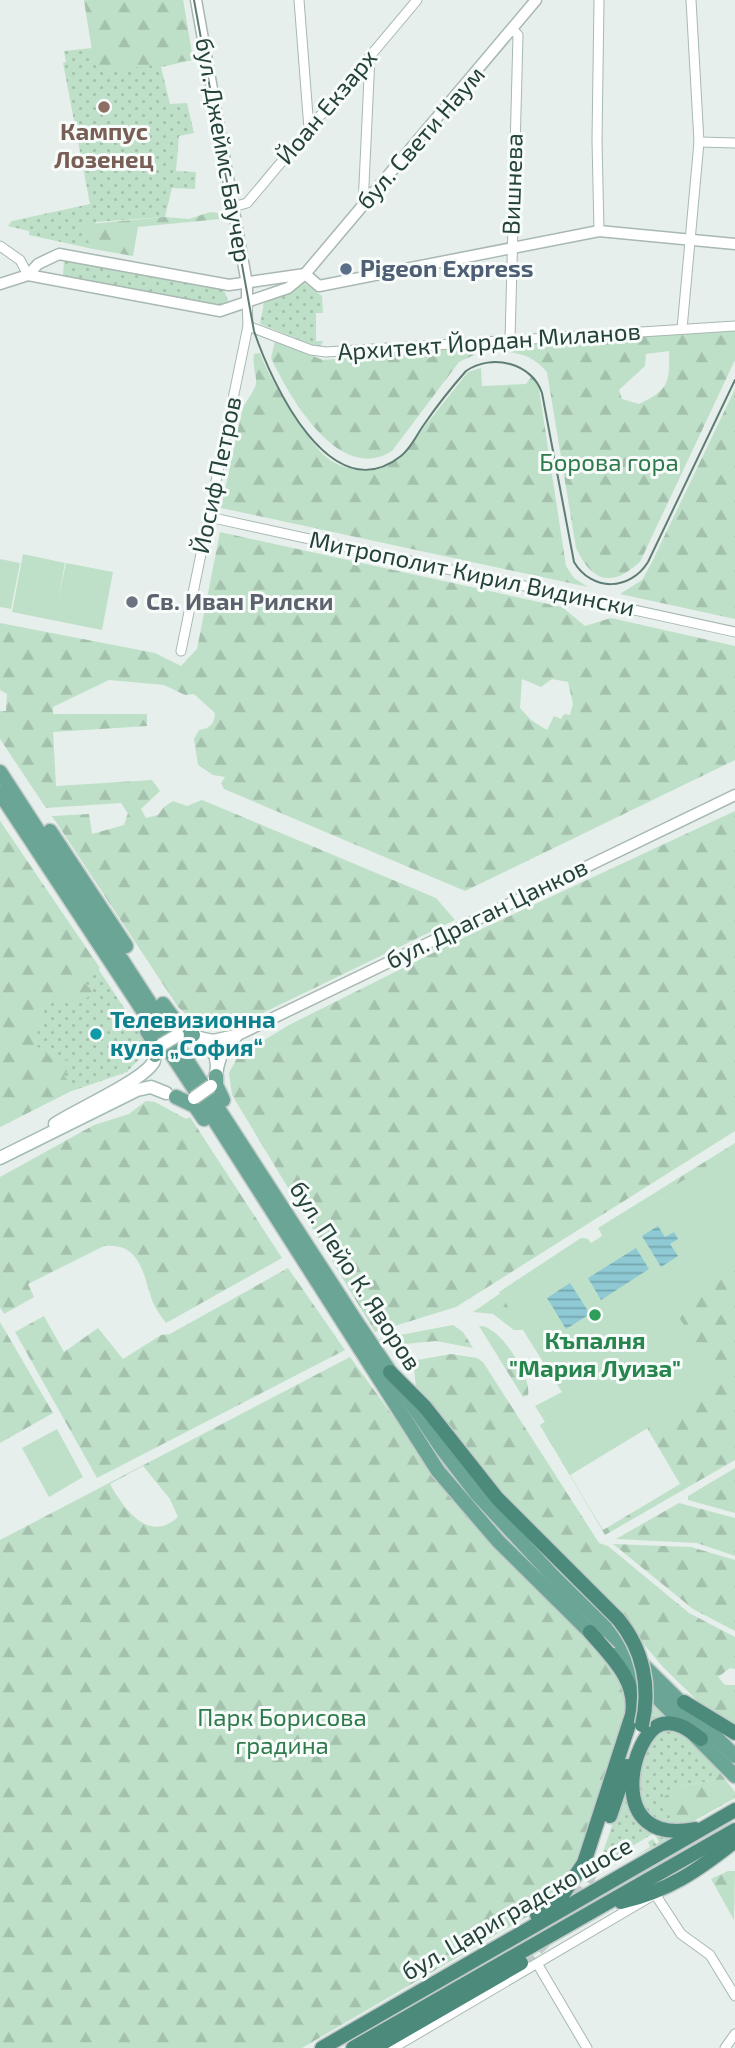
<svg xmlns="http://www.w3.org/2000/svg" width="735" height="2048" font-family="'Exo 2',sans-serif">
  <defs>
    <pattern id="grass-dots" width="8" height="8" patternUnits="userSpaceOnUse" patternTransform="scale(1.75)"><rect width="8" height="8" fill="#bfe0c8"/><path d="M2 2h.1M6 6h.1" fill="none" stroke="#a4c1ad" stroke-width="1.8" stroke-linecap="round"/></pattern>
    <pattern id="forest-firs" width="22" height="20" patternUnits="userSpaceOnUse" patternTransform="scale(1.75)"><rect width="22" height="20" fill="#bfe0c8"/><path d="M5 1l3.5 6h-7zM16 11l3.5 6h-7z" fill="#a4c1ad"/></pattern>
    <pattern id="water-rules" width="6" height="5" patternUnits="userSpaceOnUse" patternTransform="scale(1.75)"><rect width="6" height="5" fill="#8ec9d4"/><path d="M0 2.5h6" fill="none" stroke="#74a5ad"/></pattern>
  </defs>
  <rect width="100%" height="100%" fill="#e6efeb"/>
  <g fill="url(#grass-dots)">
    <polygon points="84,0 183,0 193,60 161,67 170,104 187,103 194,133 179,136 176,171 196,172 195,189 172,188 165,217 96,222 93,249 29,235 29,231 8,226 12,221 90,204 63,63 66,62 64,51 92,48"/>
    <polygon points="64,260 224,290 229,303 217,306 63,277"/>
    <polygon points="303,282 322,296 323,313 316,313 316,341 323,341 320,348 260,324 264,303"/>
    <polygon points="0,821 146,1041 141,1057 127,1072 69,1092 0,1127"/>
    <polygon points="651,1698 672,1718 656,1722 627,1796 671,1838 633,1857 650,1847 648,1842 653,1839 656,1844 659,1842 654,1833 616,1856 596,1873 648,1719"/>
    <polygon points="667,1727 686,1735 720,1773 715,1780 677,1787 676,1827 652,1820 641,1808 637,1779 650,1738"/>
  </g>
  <g fill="url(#forest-firs)" fill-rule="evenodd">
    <polygon points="84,0 183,0 193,60 100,72 92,50"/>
    <polygon points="210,212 220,213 220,219 138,227 133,256 93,249 78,225 165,217 189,219"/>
    <path d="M735 330V360L640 562C611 588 592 582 576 548L547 372C533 355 518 352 496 351V346ZM669 351C670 384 668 390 639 404L622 399 619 390 645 366 646 354Z"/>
    <path d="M275 341 323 360 473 347 474 355 459 362 392 451C339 485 289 396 271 358Z"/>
    <path d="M260 353C268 377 305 437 324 455 344 474 379 474 400 457L468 372 481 368 482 386 526 384 533 375 539 389 566 566 574 578 588 587 221 508 242 411C245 401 254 393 256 384 257 376 252 366 254 354Z"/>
    <polygon points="735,389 735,619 620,594 642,580 651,564"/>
    <path d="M220 532 562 607 585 626 611 618 735 646V760L465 891 224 789 221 783 225 777 213 775 198 765 194 739 199 730C210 728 214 725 215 713L194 694 185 695 164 685 109 680 53 707V714H147V726L53 732 56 786 152 780 160 791 141 809 146 818 158 815 164 807 173 801 187 806 202 800 436 898 455 920 236 1026C211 1028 197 1025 178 1007L52 816 89 814 92 834 124 825 128 813 121 803 46 808 0 739V711H6L7 694 0 690V623L155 653 181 666 197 649ZM522 679 541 687 552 679 568 682 573 704 570 715 564 714 561 719 554 716 547 730 531 720 520 708Z"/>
    <polygon points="735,811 735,1131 456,1307 375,1332 232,1095 229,1073 238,1056 289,1025 473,933"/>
    <path d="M0 821 100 968 84 983 93 991 87 998C78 1000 63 998 54 1001 39 1007 36 1033 37 1046L57 1062 70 1060 71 1065 64 1076 74 1087 69 1092 0 1127Z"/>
    <path d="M146 1101 155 1102 186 1119 190 1117 282 1258 166 1323C161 1316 155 1308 152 1300 143 1273 140 1242 104 1246L28 1284 34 1297 4 1314 0 1307V1177L94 1125 129 1114Z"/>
    <path d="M735 1143V1460L605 1535 540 1425 572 1405 603 1236 598 1228ZM647 1428 680 1484 603 1530 570 1475Z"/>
    <polygon points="581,1238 588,1239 504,1299 523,1330 514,1330 493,1314 473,1312"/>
    <polygon points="288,1268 345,1350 97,1478 15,1332 44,1316 64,1352 98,1328 123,1359 161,1335 170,1334"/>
    <polygon points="0,1322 53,1413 0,1443"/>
    <polygon points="453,1325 463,1332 473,1348 436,1341 384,1346 379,1339"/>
    <path d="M479 1326C499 1324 532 1377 528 1395L523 1397Z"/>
    <polygon points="451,1354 477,1358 483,1362 599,1543 608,1546 689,1613 735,1637 735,1669 730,1668 718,1677 725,1685 735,1685 735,1726 713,1716 663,1667 618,1614 493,1485 416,1389 414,1367 417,1360"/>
    <path d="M350 1357 465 1515 617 1668 629 1709 579 1862 547 1905 302 2048H0V1540ZM143 1466 170 1499 178 1517C149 1544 124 1509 110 1484Z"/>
    <polygon points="735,1468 735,1513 688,1500 688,1496"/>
    <polygon points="679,1503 735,1518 735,1556 697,1543 616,1539"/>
    <polygon points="613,1544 691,1547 735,1560 735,1631 693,1609"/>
    <polygon points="720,1773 735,1792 735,1798 685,1826 676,1827 666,1810 664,1797 677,1787 715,1780"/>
    <polygon points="728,1871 735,1871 734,1920 711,1879"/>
  </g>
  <g fill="#bfe0c8">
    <polygon points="23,554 65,563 58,600 66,563 113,572 102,630 12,612"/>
    <polygon points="0,559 20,563 11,609 0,607"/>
    <polygon points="735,1149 735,1260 669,1301 720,1384 570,1475 540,1425 545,1422 535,1406 562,1392 499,1292 581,1238 588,1239 591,1243 602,1236 600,1231"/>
    <polygon points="57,1429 83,1477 49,1497 22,1448"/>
  </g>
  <g fill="url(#water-rules)">
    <polygon points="658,1226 665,1237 674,1232 678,1239 670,1244 678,1256 661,1267 642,1236"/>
    <polygon points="636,1248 649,1269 601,1300 588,1278"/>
    <polygon points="570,1283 590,1314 566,1329 547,1298"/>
  </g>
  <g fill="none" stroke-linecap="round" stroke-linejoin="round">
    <path stroke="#bfccc8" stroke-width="14" stroke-dasharray="14 7" stroke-linecap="butt" d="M521 1963C550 1939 576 1906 591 1871"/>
    <g stroke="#a8b8b2" stroke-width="11">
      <g id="minor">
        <polyline points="299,0 309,129"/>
        <polyline points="699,142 735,143"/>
        <polyline points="363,206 370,56"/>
        <polyline points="233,207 247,203 417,0"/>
        <polyline points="599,231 597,140 599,0"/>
        <polyline points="0,246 20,260 28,275"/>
        <polyline points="248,326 311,350 326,352 735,326"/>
        <polyline points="682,329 699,142 691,0"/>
        <polyline points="510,340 518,35 513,30"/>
        <polyline points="209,517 735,632"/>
        <polyline points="181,651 248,326 247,300"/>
        <polyline points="538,1965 587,2048"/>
        <polyline points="393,2048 655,1894 681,1934 710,1955 735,1996"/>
        <polyline points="725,2048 735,2034"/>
      </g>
    </g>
    <g stroke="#a8b8b2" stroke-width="13">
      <g id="tertiary">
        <polyline points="196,0 247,284 247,300"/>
        <polyline points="305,274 319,286 599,231 735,244"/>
        <polyline points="28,275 38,264 59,254 229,285 305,274"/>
        <polyline points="0,284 28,275 220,311 288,288 305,274 536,0"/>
        <polyline points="199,1037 213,1040 240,1034 735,795"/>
        <polyline points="218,1068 222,1054 238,1035"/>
      </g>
    </g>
    <g stroke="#a4bbb3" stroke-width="15">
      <g id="secondary">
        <path d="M184 1034C211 1036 224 1059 213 1083"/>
        <path d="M55 1124C76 1110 145 1080 154 1061"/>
        <polyline points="0,1158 137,1090 151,1087 166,1093"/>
      </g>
    </g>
    <g stroke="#c2cac8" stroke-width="17">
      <g id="primary">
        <polyline points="0,772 357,1323 443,1450 476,1493 552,1575 735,1756"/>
        <polyline points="0,793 203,1102 438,1471 498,1541 597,1639"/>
        <polyline points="50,831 126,946"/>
        <polyline points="163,1004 179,1026 193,1035"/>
        <polyline points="147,1031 154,1042 155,1055"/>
        <polyline points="216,1076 216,1085 223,1100"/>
        <polyline points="176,1097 195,1106 204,1119"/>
        <polyline points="615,1655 735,1776"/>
      </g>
    </g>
    <g stroke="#c2cac8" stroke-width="17">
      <g id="trunk">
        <polyline points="390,1372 425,1407 497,1498 618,1619"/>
        <polyline points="684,1702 735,1733"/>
        <polyline points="610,1816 627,1766"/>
        <path d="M695 1829C603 1847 631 1732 662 1724 677 1720 690 1731 701 1739"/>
        <path d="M621 1902C668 1891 697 1871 735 1841"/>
        <path d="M537 1915 561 1897 584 1863 632 1715C638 1680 610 1656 590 1632"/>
        <polyline points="322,2048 735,1810"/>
        <polyline points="353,2048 735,1830"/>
        <polyline points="374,2048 521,1963"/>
      </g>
    </g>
    <use href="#minor" stroke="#fff" stroke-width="9"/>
    <use href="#tertiary" stroke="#fff" stroke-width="10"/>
    <use href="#secondary" stroke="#fff" stroke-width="12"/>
    <use href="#primary" stroke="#6aa596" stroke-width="14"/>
    <use href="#trunk" stroke="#4c8a7c" stroke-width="14"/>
    <path stroke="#5f7d75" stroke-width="2" d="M194 0 254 331C271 382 330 512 401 456 411 448 416 436 423 426 436 407 451 388 466 371 492 353 532 363 542 393L574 562C592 592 630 591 648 562L735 380"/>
    <g stroke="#a4bbb3" stroke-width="15" stroke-linecap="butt">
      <g id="secondary-bridge">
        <polyline points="161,1045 178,1035"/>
        <polyline points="194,1098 211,1086"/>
      </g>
    </g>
    <g stroke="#c2cac8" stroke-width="17" stroke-linecap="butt">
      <path id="trunk-bridge" d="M618 1619C643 1649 651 1687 642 1725"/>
    </g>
    <use href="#secondary-bridge" stroke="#fff" stroke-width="12"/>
    <use href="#trunk-bridge" stroke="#4c8a7c" stroke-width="14"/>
  </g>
  <circle fill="#8d6e63" stroke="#f7fbf9" stroke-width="2.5" cx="104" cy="107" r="7"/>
  <circle fill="#5c6f8a" stroke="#f7fbf9" stroke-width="2.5" cx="346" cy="269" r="7"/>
  <circle fill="#6b7280" stroke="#f7fbf9" stroke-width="2.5" cx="132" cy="602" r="7"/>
  <circle fill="#0f9aa8" stroke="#f7fbf9" stroke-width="2.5" cx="96" cy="1034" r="7"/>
  <circle fill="#2e9e5b" stroke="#f7fbf9" stroke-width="2.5" cx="595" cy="1315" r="7"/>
  <g text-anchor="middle" stroke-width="6" stroke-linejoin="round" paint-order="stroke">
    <g font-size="24" fill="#24423a" stroke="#f7fbf9">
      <text transform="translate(327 107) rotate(-50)" y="8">Йоан Екзарх</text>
      <text transform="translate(421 138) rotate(-49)" y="8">бул. Свети Наум</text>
      <text transform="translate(223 150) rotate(80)" y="8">бул. Джеймс Баучер</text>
      <text transform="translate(513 184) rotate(-88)" y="8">Вишнева</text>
      <text transform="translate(489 342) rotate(-4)" y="8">Архитект Йордан Миланов</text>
      <text transform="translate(217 475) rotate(-78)" y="8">Йосиф Петров</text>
      <text transform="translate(472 574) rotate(12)" y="8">Митрополит Кирил Видински</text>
      <text transform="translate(487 914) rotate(-26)" y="8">бул. Драган Цанков</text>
      <text transform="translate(355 1276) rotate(57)" y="8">бул. Пейо К. Яворов</text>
      <text transform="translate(517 1909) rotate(-30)" y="8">бул. Цариградско шосе</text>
    </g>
    <g font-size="24" font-weight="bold" fill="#785e54" stroke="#f7fbf9">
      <text x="104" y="140">Кампус<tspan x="104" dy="28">Лозенец</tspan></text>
    </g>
    <g font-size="24" font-weight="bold" fill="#4e5e75" stroke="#f7fbf9" text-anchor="start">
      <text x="360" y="277">Pigeon Express</text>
    </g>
    <g font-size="24" fill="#2d7a4b" stroke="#f7fbf9">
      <text x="609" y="471">Борова гора</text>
      <text x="282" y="1726">Парк Борисова<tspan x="282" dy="28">градина</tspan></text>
    </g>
    <g font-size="24" font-weight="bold" fill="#5b616d" stroke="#f7fbf9" text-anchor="start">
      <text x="146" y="610">Св. Иван Рилски</text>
    </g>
    <g font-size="24" font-weight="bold" fill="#0d838f" stroke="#f7fbf9" text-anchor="start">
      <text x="110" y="1028">Телевизионна<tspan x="110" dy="28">кула „София“</tspan></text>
    </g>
    <g font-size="24" font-weight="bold" fill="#27864d" stroke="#f7fbf9">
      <text x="595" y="1349">Къпалня<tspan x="595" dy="28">"Мария Луиза"</tspan></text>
    </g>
  </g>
</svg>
